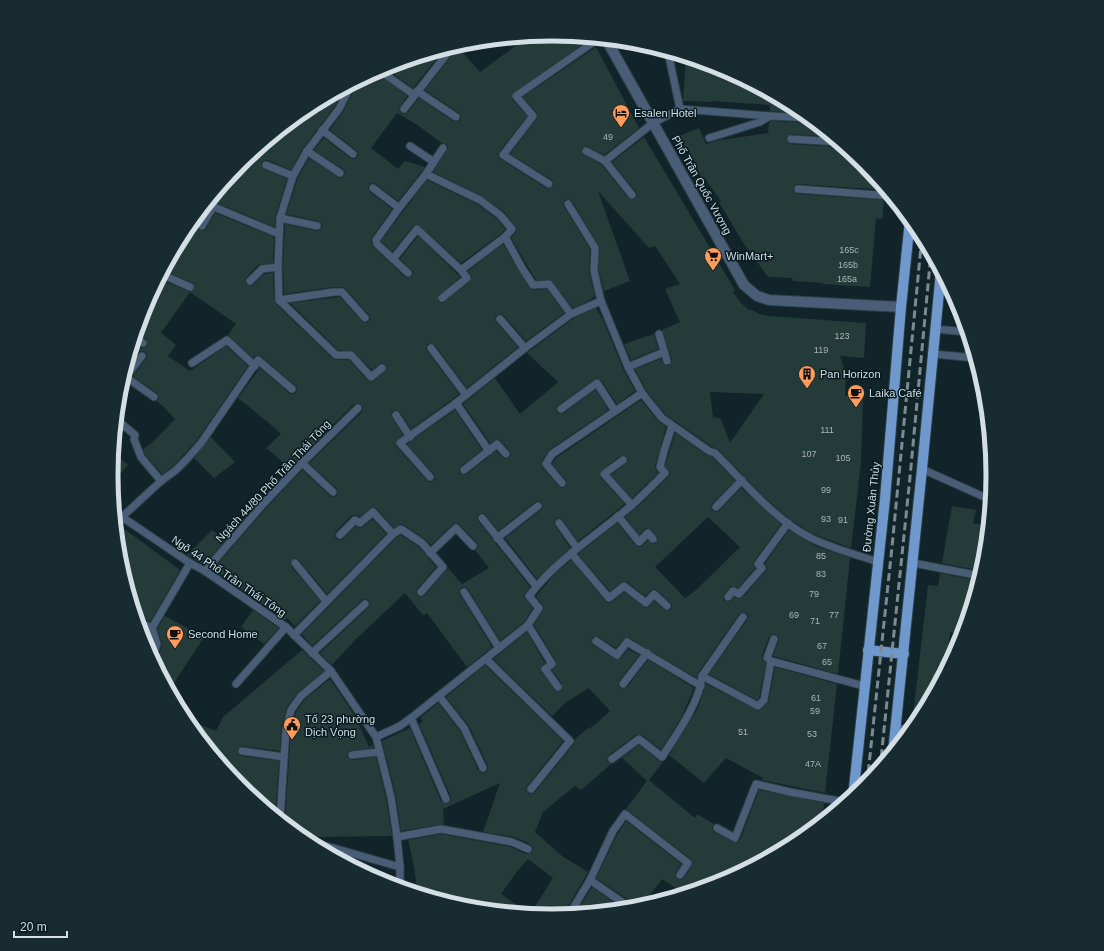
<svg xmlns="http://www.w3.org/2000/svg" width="1104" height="951" font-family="Arial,sans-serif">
  <rect width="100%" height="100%" fill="#11242a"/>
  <g fill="#253b39" fill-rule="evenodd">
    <path d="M552 34 591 38 512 94V99L527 116 499 152 498 155 500 159 546 188 549 189 553 187 554 184 552 180 510 154 538 117 537 113 523 97 596 47 639 128 604 155 586 146 582 148V154L602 165 628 198 633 200 637 196 636 192 612 162 644 137 735 290 733 292 741 303 749 310H752L759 314 768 316 866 323 864 358 840 356 846 375 845 396 863 397 861 463 851 548 811 533 786 516 762 495 719 450 711 446 665 414 646 390 635 369 661 359 664 365 668 366 670 365 672 360 662 330 680 322 665 289 680 284 655 246 649 248 598 191 630 281 604 291 599 271V246L572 201 568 199 565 200 563 204 564 207 590 249 589 272 595 296 591 298 592 299 573 308 551 280H536L511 238 516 232 517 228 504 212 482 196 433 172 447 150 448 146 446 144 442 143 416 124 397 113 371 148 398 169 405 161 425 167 398 201 376 184 371 183 369 185 368 188 370 192 392 209 372 237 371 241 374 248 405 277 409 278 412 276 413 271 400 259 418 236 460 277 438 296V301L442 303 470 282 472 277 468 271 503 244 529 288 533 290 547 289 564 313 526 341 504 316 501 314 497 315 495 318 496 322 518 347 467 388 435 345 431 343 428 344 426 348 427 351 459 394 411 429 400 412 396 410 393 411 391 413 392 417 403 435 396 441V446L426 480 429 482 433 481 435 478 434 474 407 444 455 410 482 450 461 466 459 470 460 473 464 475 467 474 496 451 504 459 509 458 511 455 510 451 499 439H496L490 443 463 404 495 378 520 414 558 382 527 353 574 318 596 308 604 322 623 369 635 391 617 404 601 380 596 378 558 405 556 407 557 412 559 414 564 413 596 390 608 410 549 450 542 461V467L558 486 561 488 565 487 567 484 566 480 552 464 556 458 641 400 658 421 666 427 655 466V468L658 473 632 498 611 475 627 462 628 459 625 456H620L600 472V477L625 504 578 541 563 520 559 518 556 519 554 523 555 526 570 548 537 579 505 538 541 510 543 506 542 503 538 501 535 502 498 531 486 515 482 513 479 514 477 518 478 521 530 587 525 593 524 597 533 608 524 622 500 641 468 589 464 587 461 588 459 592 460 595 492 647 467 667 427 613 423 615 405 593 355 640 332 665 320 653 368 608 370 603 368 600 364 599 362 600 312 646 302 634 396 538 401 535 419 547 436 567 417 589 416 593 420 597 425 595 448 568 462 584 489 568 475 550 478 547 477 543 458 523 453 524 431 545 425 539 404 525 401 524 394 528 377 509 372 507 360 517 355 515 351 516 336 531 335 537 338 540H342L356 526 360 528 363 527 373 519 386 534 327 594 299 560 295 558 291 561V566L320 601 295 626 287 618 285 620 213 569 269 505 302 470 330 496 334 497 337 495 338 491 336 488 309 463 362 412 363 407 360 403 354 404 290 468 266 448 281 434 269 423 238 398 260 368 289 393 291 394 296 393 297 387 261 356 256 355 253 358 228 335 236 324 190 292 194 289V284L164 270 185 230 204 208 206 209 197 226 200 230 202 231 206 229 215 213 274 237 273 263 258 265 246 278 245 280 246 284 252 286 264 274 273 273 274 300 276 304 333 359 336 360H349L368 381 372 382 374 381 386 370V365L381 363 372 370 353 351 338 350 290 303 340 297 362 322 366 323 368 322 370 319 369 315 346 289 342 287H333L284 294 283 267 285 224 316 231 320 230 322 227 321 223 318 221 286 214 298 178 309 158 338 177 342 178 344 175 345 171 343 169 314 150 324 138 350 158 355 159 357 157 358 154 356 150 330 130 343 112 355 89 364 78 375 72 407 96 399 108 401 113 404 114 408 112 419 98 453 121 458 122 461 118 459 113 425 90 458 47 480 72 529 36ZM710 392 764 394 730 443 721 419 713 417Z"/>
    <polygon points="444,49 413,88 384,67 396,64"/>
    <polygon points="686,57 721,68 797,109 802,113 770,111 770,105 712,101 712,102 683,101"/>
    <polygon points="339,91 342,93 335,106 303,148 291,170 268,160 263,161 262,163 261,166 264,169 287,179 275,217 275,227 210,200 240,163 307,108"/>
    <polygon points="771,121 809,123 813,121 832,137 791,134 787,137 787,142 791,144 838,147 842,145 864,163 886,190 798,184 796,185 793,188 794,192 798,194 884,200 882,219 876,218 870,287 823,284 823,283 793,281 792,278 768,277 744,244 719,202 721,201 704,177 702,178 679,136 699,128 706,144 723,139 723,140 768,133 769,123"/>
    <polygon points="427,180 477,204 497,219 505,229 502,233 461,263 418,224 413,226 392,252 381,241"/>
    <polygon points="159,279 190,292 161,333 176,345 168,356 190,371 226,346 248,366 197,440 173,466 162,474 145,454 143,449 152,443 175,419 164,407 156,401 159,398 157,393 133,376 146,359 147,354 145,352 142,351 138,353 125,370 133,342 142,348 145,347 148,344 146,339 136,332 144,306"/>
    <polygon points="654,334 658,349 631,360 624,344"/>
    <path d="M675 433 706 455 712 457 735 481 712 504 711 508 713 511 717 512 720 510 741 488 781 524 754 561 753 565 755 568 738 588 731 586 724 594 723 598 725 601 730 602 734 597 739 599 743 597 766 571 767 567 765 563 789 530 815 546 850 558 838 674 773 656 779 639 778 636 774 634 769 637 762 656V660L766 663 759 698 757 700 709 674 747 620 748 615 744 612 739 614 698 673 697 678 629 638 623 639 616 648 599 637H593L591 640 593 645 615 659 617 660 621 658 628 649 639 655 619 681 618 686 620 688 623 689 627 687 648 660 694 688 682 716 661 750 642 735H636L609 755 607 760 611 764 581 790 575 786 543 812 535 832 562 856 588 872 565 912 564 916 552 917 466 908 418 894 413 862 408 840 441 834 511 847 526 854 531 853 533 848 530 844 514 837 483 832 500 783 443 809 444 824 401 831 396 796 382 741 410 728 441 801 445 804 448 803 451 800V797L419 724 422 722 421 717 438 703 460 731 478 770 482 773 485 772 488 769V766L469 726 446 697 485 665 563 741 527 786 526 790 528 793 532 794 535 792 574 744 575 739 587 729 590 728 597 723 610 711 589 688 566 702 552 716 493 659 527 632 545 663 541 667V672L556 691 559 692 562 689V684L552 670 556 666V661L534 625 544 608 543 605 536 596 555 574 571 560 607 603 612 602 624 592 645 608 649 607 654 601 666 611 671 609 672 605 671 603 655 589 651 590 645 596 627 582 623 581 610 591 578 554 617 523 637 547 642 546 648 540 652 544 656 543 658 538 652 530 646 528 639 535 625 517 644 501 670 475V472L665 466ZM708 517 740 547 695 591 685 598 655 567ZM528 859 553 878 530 914 501 894 516 873Z"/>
    <polygon points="211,437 235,462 214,478 194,458"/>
    <polygon points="113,452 128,465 111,484 110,475"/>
    <polygon points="952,506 976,510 973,523 988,526 985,562 982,571 942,563"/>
    <polygon points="115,522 180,570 150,622 139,616 136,616 119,561"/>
    <polygon points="212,530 225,541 204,565 187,555"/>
    <polygon points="940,573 979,581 963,634 950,632 945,673 919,721 914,726 912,725 928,585 938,586"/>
    <polygon points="253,610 279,628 264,644 241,627"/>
    <polygon points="165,616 204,637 169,691 154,663 157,661 162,645 157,629"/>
    <polygon points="139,627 148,632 152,644 149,653 144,644"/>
    <polygon points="302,650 324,671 298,692 287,707 281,728 280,751 243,746 240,747 237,750 238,753 241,756 279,761 275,817 240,788 183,718 216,731 223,717"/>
    <polygon points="775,667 837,684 825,793 762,780 763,778 726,758 704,783 669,755 697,710 705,688 706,684 756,710 759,711 769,701"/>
    <polygon points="330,679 355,716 369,747 373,745 373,748 349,751 347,756 348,758 352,760 376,757 386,798 392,836 315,837 303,834 298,836 283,823 285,820 291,730 296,712 305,699"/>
    <polygon points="639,745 659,761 663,762 649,780 695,818 697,814 714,824 712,828 713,831 733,842 738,842 740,840 759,790 824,803 822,822 797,843 721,883 685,894 662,879 644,903 642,899 639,898 636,899 633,903 596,878 617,835 626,821 681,864 675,874 678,879 682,880 684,878 693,863 691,859 626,809 647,781 630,765 622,758"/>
    <polygon points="592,887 624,910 575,915"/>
  </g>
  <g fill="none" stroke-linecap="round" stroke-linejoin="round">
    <g stroke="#2c3e44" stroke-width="9">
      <g id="service">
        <polyline points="518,39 521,37"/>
        <polyline points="608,42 618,40"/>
        <polyline points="668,52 680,109 770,116"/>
        <polyline points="379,70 414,95"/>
        <polyline points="352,84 339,109 307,151 293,176 280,218 278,267 279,300 336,355 351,355 371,377 382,368"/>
        <polyline points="417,91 456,117"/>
        <polyline points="404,109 453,46"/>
        <polyline points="322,130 353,154"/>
        <polyline points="709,138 760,122 770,116 809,118"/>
        <polyline points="791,139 838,142"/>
        <polyline points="410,146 434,162"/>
        <polyline points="307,151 340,173"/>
        <polyline points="586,151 605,161 632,195"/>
        <polyline points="605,161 653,123 680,109"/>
        <polyline points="266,165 293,176"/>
        <polyline points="426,174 480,200 500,215 512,229 505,237 461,270"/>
        <polyline points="549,184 503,155 533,116 516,96 598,39"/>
        <polyline points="373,188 399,208"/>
        <polyline points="798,189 891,196"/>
        <polyline points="207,204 279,234"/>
        <path d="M568 204 595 248 594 271 601 301 628 367 642 393 662 418 709 451 715 453C743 481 773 518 809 537 830 548 855 554 878 562"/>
        <polyline points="280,218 317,226"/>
        <polyline points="202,226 213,207"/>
        <polyline points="505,237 522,268 533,285 549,284 571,314"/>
        <polyline points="393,259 408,273"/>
        <polyline points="161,274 190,287"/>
        <polyline points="250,281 262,269 278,267"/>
        <polyline points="442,298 467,278 461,270 417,229 393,259 377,244 376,240 399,208 426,174 443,148"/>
        <polyline points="279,300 334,292 342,292 365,318"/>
        <polyline points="500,319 525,348"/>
        <polyline points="935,329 968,332"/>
        <polyline points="659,334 667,361"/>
        <polyline points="135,337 143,343"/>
        <polyline points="431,348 466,395"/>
        <polyline points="933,354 975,358"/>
        <polyline points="968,357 970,339"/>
        <polyline points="192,363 227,340 255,366"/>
        <polyline points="628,367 664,352"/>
        <polyline points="123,375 154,397"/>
        <polyline points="126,377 142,356"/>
        <polyline points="456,403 489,451"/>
        <polyline points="561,409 597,383 615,411"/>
        <polyline points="396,415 410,437"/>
        <polyline points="116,419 135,435 134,439 141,457 161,481"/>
        <polyline points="623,460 604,474 632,505"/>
        <polyline points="302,463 333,492"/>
        <polyline points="922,469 991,500"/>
        <polyline points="464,470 497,444 506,454"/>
        <polyline points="430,477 400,443 456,403 525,348 571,314 601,301"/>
        <polyline points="562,483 546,464 552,454 642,393"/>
        <polyline points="716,507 742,480"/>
        <polyline points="114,511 122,517 190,563 205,571 286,627 331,671 376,737 391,797 397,837 400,867 400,888"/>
        <polyline points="618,516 639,542 648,533 653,539"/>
        <polyline points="122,517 161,481 176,470 187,459 201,443 258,360 292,389"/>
        <polyline points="482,518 536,586"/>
        <polyline points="559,523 577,548"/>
        <polyline points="340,535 355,520 360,523 373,512 393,534 401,529 422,543 443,567 421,592"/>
        <polyline points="497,538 538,506"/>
        <polyline points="430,553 456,528 473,546"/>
        <polyline points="571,553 609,598 624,586 646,603 654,594 667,606"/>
        <polyline points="295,563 326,601"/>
        <polyline points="913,563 981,576"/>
        <polyline points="205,571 265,502 302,463 358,408"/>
        <polyline points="464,592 499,648"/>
        <polyline points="728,597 733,591 739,594 762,568 758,564 788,523"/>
        <polyline points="137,621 152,628"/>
        <polyline points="528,625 552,664 545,669 558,687"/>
        <polyline points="294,635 393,534"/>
        <polyline points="596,641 617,655 627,642 701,686"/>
        <polyline points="312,653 365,604"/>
        <polyline points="152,659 157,644 152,628 190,563"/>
        <polyline points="486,659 570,741 531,789"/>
        <polyline points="771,661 767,658 774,639"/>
        <polyline points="702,676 758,706 764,700 771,661 864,686"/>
        <polyline points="236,684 286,627"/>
        <polyline points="623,684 647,653"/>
        <polyline points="439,696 464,728 483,768"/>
        <polyline points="411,718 446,799"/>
        <polyline points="896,728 911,730"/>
        <path d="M376 737 400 726 411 718 528 625 539 608 529 596C557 559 597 535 632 505 643 495 654 484 665 473L660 467 664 451 672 426"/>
        <polyline points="242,751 284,757"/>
        <polyline points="352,755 379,752"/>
        <path d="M612 759 639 739 662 757C676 735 700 702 702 676L743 617"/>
        <polyline points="280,820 286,729 291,710 301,696 331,671"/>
        <polyline points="717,828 735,838 756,784 790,792 839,801 848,801"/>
        <polyline points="397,837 441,829 512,842 528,849"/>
        <polyline points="302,839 400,867"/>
        <polyline points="590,880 632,909"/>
        <polyline points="635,909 639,903"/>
        <polyline points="569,915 590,880 613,831 625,814 688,863 680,875"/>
      </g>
    </g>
    <g stroke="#2c3e44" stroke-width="12">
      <polyline id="tertiary" points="606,39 744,285 757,296 769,300 901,307"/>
    </g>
    <g stroke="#2c3e44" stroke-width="12">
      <g id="primary">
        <polyline points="868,650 904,654"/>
        <polyline points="893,752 922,469 941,271"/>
        <polyline points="853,797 885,499 901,307 910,220"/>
      </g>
    </g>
    <use href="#service" stroke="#495d76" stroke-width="7"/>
    <use href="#tertiary" stroke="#495d76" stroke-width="10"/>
    <use href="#primary" stroke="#6f98cc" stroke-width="10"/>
    <g stroke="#7c8b91" stroke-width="3" stroke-dasharray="8 4" stroke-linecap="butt">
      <polyline points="880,769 910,477 931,253"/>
      <polyline points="867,784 892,547 922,236"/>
    </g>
  </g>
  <defs>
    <g id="hotel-pin" transform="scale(0.9)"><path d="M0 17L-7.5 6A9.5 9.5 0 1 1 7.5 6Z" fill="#ff9b5b" stroke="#071b21"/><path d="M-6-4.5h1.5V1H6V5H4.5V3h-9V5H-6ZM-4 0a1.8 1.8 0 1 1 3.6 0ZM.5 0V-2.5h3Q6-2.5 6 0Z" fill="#111"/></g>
    <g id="supermarket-pin" transform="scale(0.9)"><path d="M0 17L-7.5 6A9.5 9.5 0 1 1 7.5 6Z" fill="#ff9b5b" stroke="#071b21"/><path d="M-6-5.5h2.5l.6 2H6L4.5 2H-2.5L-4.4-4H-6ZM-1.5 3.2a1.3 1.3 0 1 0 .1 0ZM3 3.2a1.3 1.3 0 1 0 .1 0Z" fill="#111"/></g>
    <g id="building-pin" transform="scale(0.9)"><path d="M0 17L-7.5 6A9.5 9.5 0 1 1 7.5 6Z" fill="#ff9b5b" stroke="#071b21"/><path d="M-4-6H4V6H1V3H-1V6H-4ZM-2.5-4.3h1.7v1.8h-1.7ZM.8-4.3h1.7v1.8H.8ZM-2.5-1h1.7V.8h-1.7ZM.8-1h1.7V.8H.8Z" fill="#111"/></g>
    <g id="cafe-pin" transform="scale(0.9)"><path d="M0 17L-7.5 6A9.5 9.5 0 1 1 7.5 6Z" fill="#ff9b5b" stroke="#071b21"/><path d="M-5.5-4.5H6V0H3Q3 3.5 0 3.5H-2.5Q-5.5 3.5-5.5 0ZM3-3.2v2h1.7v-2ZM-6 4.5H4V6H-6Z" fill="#111"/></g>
    <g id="civic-pin" transform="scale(0.9)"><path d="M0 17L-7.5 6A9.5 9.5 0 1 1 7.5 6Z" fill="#ff9b5b" stroke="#071b21"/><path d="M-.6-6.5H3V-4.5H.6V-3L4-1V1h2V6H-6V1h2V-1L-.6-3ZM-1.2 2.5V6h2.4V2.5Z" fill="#111"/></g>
  </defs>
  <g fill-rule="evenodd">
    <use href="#hotel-pin" x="621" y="113"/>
    <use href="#supermarket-pin" x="713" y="256"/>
    <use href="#building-pin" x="807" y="374"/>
    <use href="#cafe-pin" x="856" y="393"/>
    <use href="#cafe-pin" x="175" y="634"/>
    <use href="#civic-pin" x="292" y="725"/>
  </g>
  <g text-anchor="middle" stroke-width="3" stroke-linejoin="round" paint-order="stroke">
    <g font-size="9" fill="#a8b6b9">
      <text x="608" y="140">49</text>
      <text x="849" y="253">165c</text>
      <text x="848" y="268">165b</text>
      <text x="847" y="282">165a</text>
      <text x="842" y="339">123</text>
      <text x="821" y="353">119</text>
      <text x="827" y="433">111</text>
      <text x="809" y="457">107</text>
      <text x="843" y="461">105</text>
      <text x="826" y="493">99</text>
      <text x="826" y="522">93</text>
      <text x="843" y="523">91</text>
      <text x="821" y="559">85</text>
      <text x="821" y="577">83</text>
      <text x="814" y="597">79</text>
      <text x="794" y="618">69</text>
      <text x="834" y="618">77</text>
      <text x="815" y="624">71</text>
      <text x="822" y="649">67</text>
      <text x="827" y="665">65</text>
      <text x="816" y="701">61</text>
      <text x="815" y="714">59</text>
      <text x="743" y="735">51</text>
      <text x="812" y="737">53</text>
      <text x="813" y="767">47A</text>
    </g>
    <g font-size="11" fill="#d3dfe4" stroke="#071b21" text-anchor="start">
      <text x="634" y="117">Esalen Hotel</text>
      <text x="726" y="260">WinMart+</text>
      <text x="820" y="378">Pan Horizon</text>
      <text x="869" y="397">Laika Café</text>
      <text x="188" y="638">Second Home</text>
      <text x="305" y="723">Tổ 23 phường<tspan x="305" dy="13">Dịch Vọng</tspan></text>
    </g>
    <g font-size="11" fill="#d3dfe4" stroke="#071b21">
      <text transform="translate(702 185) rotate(61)" y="4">Phố Trần Quốc Vượng</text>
      <text transform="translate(273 481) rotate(-47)" y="4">Ngách 44/80 Phố Trần Thái Tông</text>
      <text transform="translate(871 507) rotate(-84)" y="4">Đường Xuân Thủy</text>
      <text transform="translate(229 576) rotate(34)" y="4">Ngõ 44 Phố Trần Thái Tông</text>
    </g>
  </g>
  <path d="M0 0H1104V951H0ZM118 475a434 434 0 1 1 868 0a434 434 0 1 1-868 0Z" fill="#172b31" fill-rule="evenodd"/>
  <path fill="none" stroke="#d3dfe4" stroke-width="5" d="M118 475a434 434 0 1 1 868 0a434 434 0 1 1-868 0Z"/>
  <path d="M14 931v6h53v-6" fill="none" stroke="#d3dfe4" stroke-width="2"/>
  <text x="20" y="931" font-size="12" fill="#d3dfe4" stroke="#071b21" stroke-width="3" paint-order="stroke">20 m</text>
</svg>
